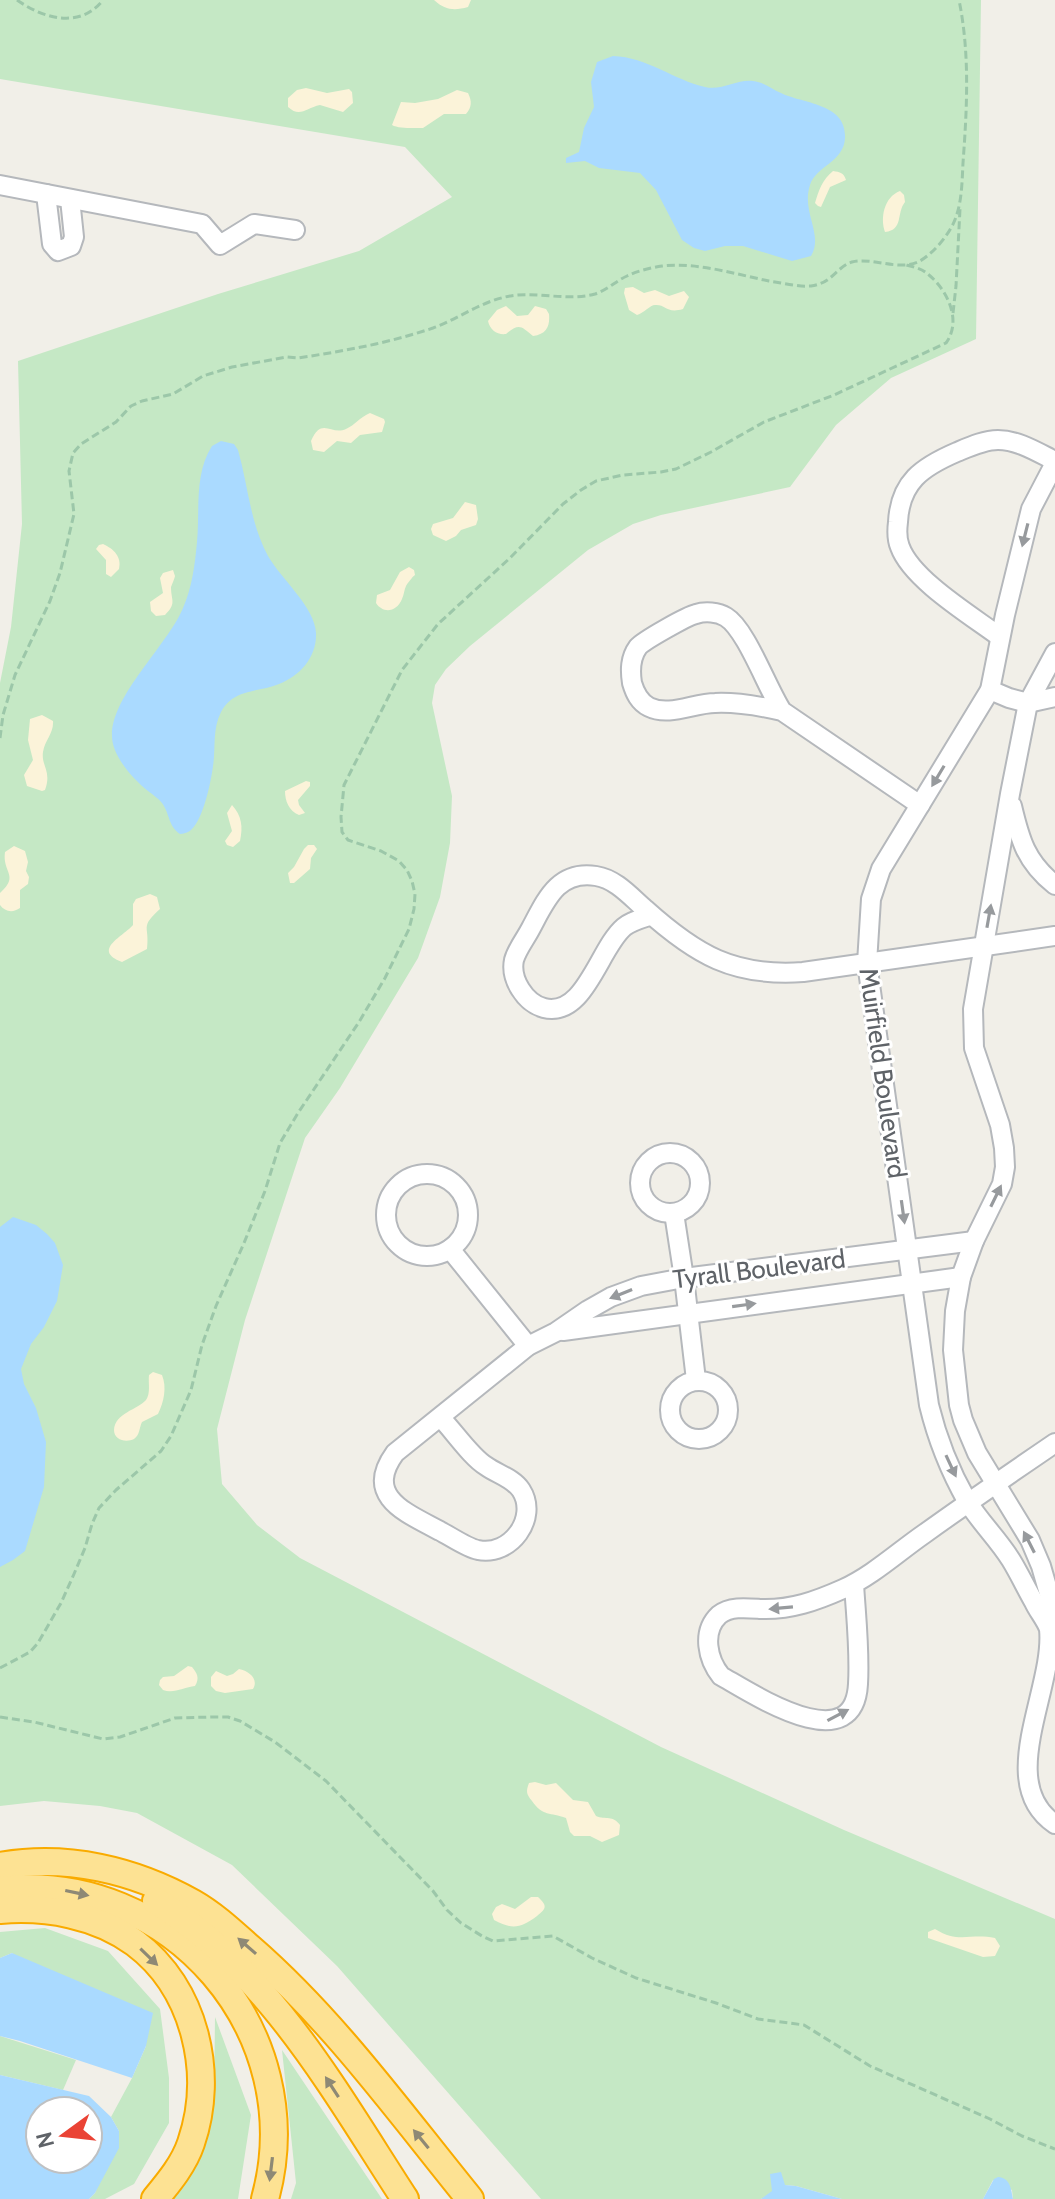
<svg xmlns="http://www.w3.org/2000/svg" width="1055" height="2199" font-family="Cabin,sans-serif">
  <rect width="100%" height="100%" fill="#f1efe8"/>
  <g fill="#c5e8c5">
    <polygon points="0,0 981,0 976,339 891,378 836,425 790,487 661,515 633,524 588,550 470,646 446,669 435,685 432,703 452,796 450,843 440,897 418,958 340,1088 305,1138 245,1320 217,1429 222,1484 257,1525 300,1558 661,1747 844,1830 1055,1919 1055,2199 1013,2199 1012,2190 993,2180 983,2199 842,2199 796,2186 785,2185 761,2199 541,2199 337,1966 232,1865 137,1813 100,1806 44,1801 0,1806 0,683 11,627 22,524 18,361 218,294 359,251 452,197 405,147 0,79"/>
    <polygon points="45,1928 108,1951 160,2009 169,2078 169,2123 134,2184 105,2199 89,2199 95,2193 119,2131 111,2117 132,2078 146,2046 12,1953 0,1958 0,1932"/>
    <polygon points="215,2017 251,2115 238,2199 172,2199 181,2189 214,2106"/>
    <polygon points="0,2036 76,2060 63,2090 0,2075"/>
    <polygon points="282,2050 382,2199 291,2199 296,2183"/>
  </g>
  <g fill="#fbf3d9">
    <path d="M434 0H471L468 7C454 11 445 10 434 0Z"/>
    <path d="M306 88 327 93 349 89 352 92 353 103 343 112 320 105C306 108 300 118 288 107V98L297 90Z"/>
    <path d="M457 90 468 93C472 101 472 107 466 114H444L423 128C415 128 399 129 392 125L401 102 415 103 438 99Z"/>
    <path d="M833 171C840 172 844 173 846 180L830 187 821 207 818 206 815 203C819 190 822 180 833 171Z"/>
    <path d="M900 191 904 195 905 202C896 213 904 230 885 232 880 218 884 197 900 191Z"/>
    <path d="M633 287 644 293 655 290 669 296 684 291 689 297 683 309C666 314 666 304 655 305 650 305 644 313 637 315L629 310 624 293 625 288Z"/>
    <path d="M506 306 517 316 528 315 535 306 546 309 549 314C550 326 547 334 533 336 521 326 519 323 506 334 497 335 490 330 488 321L497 310Z"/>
    <path d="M370 413 384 419 385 422 382 432 360 435 351 443 337 441 324 452 313 450 311 441C322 416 331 436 346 429 355 425 360 417 370 413Z"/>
    <polygon points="465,502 476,505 478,519 476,525 461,530 456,536 446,541 433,535 431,529 433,524 453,518"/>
    <path d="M103 544C114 549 122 557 119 569L111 577 106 574V560L96 549 99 545Z"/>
    <path d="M409 567 414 570 415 575C413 576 407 584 406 586 404 590 404 595 402 599 397 612 383 614 376 603L377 595 390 590 400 572Z"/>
    <path d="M173 570 175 576C175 577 171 587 171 587 171 601 177 603 165 615L156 616 151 611 150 602 163 593 160 578 163 573Z"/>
    <path d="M42 715 53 721C54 733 45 740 43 752 41 766 52 771 45 790L42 791 27 786 24 775 33 760 28 740 30 719Z"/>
    <path d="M306 781 310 782V786L298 800 299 805 305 813 299 815C289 811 285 801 285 791Z"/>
    <path d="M232 805C242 816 243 827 240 841L233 847 227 845 225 841 232 831 227 813Z"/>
    <polygon points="308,845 314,845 317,849 311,858 310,869 294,883 290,883 288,873 294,867 304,849"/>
    <path d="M14 846 25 851 28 862 26 871 29 877 28 884 20 890V908C13 913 5 912 0 905V893C20 875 2 873 5 852Z"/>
    <path d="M150 894 157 897 160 909C139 928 150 925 147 949L122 962C91 950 124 936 133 925V904L136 899Z"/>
    <path d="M153 1372 162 1375C167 1387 164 1402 158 1414L142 1422C139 1428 140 1435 134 1439 126 1443 114 1440 114 1430 115 1413 137 1410 146 1400 151 1393 148 1383 149 1375Z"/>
    <path d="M188 1666 192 1667C197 1673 200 1678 195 1686 184 1687 174 1694 163 1690L159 1685 160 1680 163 1677 174 1676Z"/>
    <path d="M239 1669C249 1671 259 1679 253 1689L225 1693 216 1691 211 1686V1677L216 1671 227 1676 233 1674Z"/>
    <path d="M535 1782 546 1785 556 1783 573 1800 588 1802 596 1816C606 1820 613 1815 620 1825L619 1835 602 1842 590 1836H574L570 1832 566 1818C550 1812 543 1817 532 1801 526 1794 526 1791 529 1783Z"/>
    <path d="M531 1897H538C548 1906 546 1909 537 1916 521 1928 512 1930 494 1920L492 1914 496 1907 502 1904 515 1909Z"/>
    <path d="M935 1929C959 1944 969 1933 995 1938L1000 1946 995 1956 983 1957 928 1938V1932Z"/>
  </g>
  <g fill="#aadaff" fill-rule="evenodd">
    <path d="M613 56C647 57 674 80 705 87 722 91 737 79 753 81 764 82 771 89 781 93 803 104 847 103 845 138 844 162 816 166 810 185 801 212 824 235 811 256L792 261 743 246H725L705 251 694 248 682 240 656 190 640 173 599 168 585 161 566 163V158L579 152 584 128 594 107 591 82 597 62Z"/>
    <path d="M221 441 234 444 238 450C248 485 250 523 268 556 281 579 315 607 316 633 317 657 300 676 279 684 257 693 234 688 221 712 212 730 216 748 213 766 211 782 203 820 191 830 187 833 186 833 180 834 168 826 170 814 162 803 158 798 153 795 148 791 133 779 112 756 112 736 111 696 167 646 183 608 192 588 195 564 197 542 200 510 194 474 212 446Z"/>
    <polygon points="13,1217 36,1225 47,1234 55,1243 63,1265 57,1301 44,1327 31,1344 21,1369 24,1384 36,1408 46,1442 44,1487 25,1551 13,1560 0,1567 0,1227"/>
    <polygon points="12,1953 153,2013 146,2046 132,2078 20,2041 0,2036 0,1958"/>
    <path d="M0 2075 89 2096 111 2117 119 2131V2148L95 2193 89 2199H0ZM40 2111H88V2159H40Z"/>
    <polygon points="781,2172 785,2185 796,2186 842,2199 761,2199 772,2191 770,2174"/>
    <path d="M998 2177C1010 2178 1011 2188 1013 2199H983L994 2179Z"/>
  </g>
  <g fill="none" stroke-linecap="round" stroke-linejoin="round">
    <g stroke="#b5b8bc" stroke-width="22">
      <g id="minor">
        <polyline points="0,185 202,224 220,245 254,224 295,230"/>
        <polyline points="46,194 52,244 58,251 71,246 74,237 70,199"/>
        <path d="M1055 463 1031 509 1005 615 990 690 881 869 871 899 867 963 929 1405C937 1438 950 1471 967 1501 980 1522 998 1539 1011 1560 1019 1573 1026 1588 1034 1602 1038 1611 1046 1620 1049 1629 1055 1689 994 1783 1055 1824"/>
        <path d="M1000 637C972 616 912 580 900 547 897 540 897 530 898 522 900 482 922 467 957 452 969 447 984 440 998 440 1018 440 1037 452 1055 461"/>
        <polyline points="990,690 1009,698 1028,703 1055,697"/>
        <path d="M782 711C760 706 738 702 715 703 694 703 669 717 649 707 639 702 635 693 632 683 630 670 630 658 638 647 643 641 687 616 696 614 705 611 718 612 726 617 746 629 767 688 782 711L920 805"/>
        <path d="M1012 806C1020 840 1026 862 1055 885"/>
        <path d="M652 915C643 918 631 921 624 927 599 948 585 1018 544 1008 525 1003 510 979 514 960 517 949 526 938 531 928 546 900 558 870 596 876 616 879 631 897 645 909 696 955 734 977 803 972L1055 936"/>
        <circle cx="670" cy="1183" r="30"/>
        <circle cx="427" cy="1215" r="41"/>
        <polyline points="674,1213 684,1278 696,1380"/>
        <polyline points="450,1249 528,1346"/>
        <polyline points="563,1331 961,1277"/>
        <circle cx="699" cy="1410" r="29"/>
        <path d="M440 1417C453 1430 471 1457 486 1466 497 1474 513 1478 521 1490 539 1518 510 1557 478 1550 467 1548 450 1536 440 1531 407 1513 363 1497 395 1453L528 1346 556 1332 588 1310 611 1297 641 1286 684 1278 974 1241"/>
        <path d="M854 1584C856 1617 860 1651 858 1684 854 1761 753 1694 721 1676 708 1660 701 1632 719 1615 730 1606 747 1608 761 1609 791 1610 816 1601 843 1589 872 1576 898 1552 924 1534 967 1503 1011 1473 1055 1443"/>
        <polyline points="1052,1636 1054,1611 1041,1566 1030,1540 977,1453 963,1420 959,1405 953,1350 955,1311 961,1277 974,1241 1002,1184 1005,1167 1004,1148 1000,1125 974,1048 973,1009 1010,794 1028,703 1055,653"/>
      </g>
    </g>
    <g stroke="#f9ab00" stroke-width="30">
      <g id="highway">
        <path d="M0 1866C67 1854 134 1870 193 1903 214 1915 232 1932 250 1948 334 2021 400 2113 470 2199"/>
        <path d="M0 1890C171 1870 311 2032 265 2199"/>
        <path d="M156 1901C269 1971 334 2090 405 2199"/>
        <path d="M0 1910C46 1906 97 1915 135 1943 195 1988 215 2073 191 2143 184 2164 169 2182 155 2199"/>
      </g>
    </g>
    <g stroke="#9cc7a9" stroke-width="3" stroke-dasharray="8 4" stroke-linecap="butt">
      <path d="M17 0C44 19 80 29 103 0"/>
      <polyline points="953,313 956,286 960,209"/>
      <path d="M0 738 3 715 15 675 50 601 60 573 74 514 69 471 73 453 81 444 116 422 131 406 142 401 173 394 203 376 232 367 287 357 298 358C344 351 389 343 433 328 458 319 479 303 505 297 534 290 566 302 595 294 607 290 616 281 627 276 637 271 650 268 662 266 697 262 735 274 769 281 783 283 798 287 811 286 833 283 836 267 852 262 873 257 897 271 918 262 932 255 948 236 954 222 962 204 962 182 963 163 967 108 970 54 959 0"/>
      <path d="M0 1668 30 1652 38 1643 61 1603 74 1574 85 1548 92 1524 99 1508 116 1490 161 1451 171 1436 191 1390 202 1345 216 1306 244 1243 265 1191 280 1143 298 1113 359 1022 385 978 409 929 414 909 415 894 412 881 407 870 399 861 381 851 348 840 342 832 341 817 344 785 402 670 438 624 510 558 563 504 581 490 596 481 623 475 661 472 676 469 711 452 764 422 834 395 946 343C962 321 948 291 929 275 923 269 914 267 906 265"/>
      <polyline points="0,1717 34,1722 103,1739 120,1737 175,1718 212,1717 228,1717 240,1721 275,1742 326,1781 433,1891 447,1910 461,1923 482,1936 493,1941 553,1936 592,1958 636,1978 716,2003 758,2019 804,2025 870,2066 990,2119 1022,2136 1055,2149"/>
    </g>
    <use href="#minor" stroke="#fff" stroke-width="18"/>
    <use href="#highway" stroke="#fde293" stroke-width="26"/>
  </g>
  <defs><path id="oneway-solid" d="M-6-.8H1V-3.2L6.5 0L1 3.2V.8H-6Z" transform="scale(2)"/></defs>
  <g fill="#979a9d">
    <use href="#oneway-solid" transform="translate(1025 535) rotate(104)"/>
    <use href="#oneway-solid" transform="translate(938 776) rotate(121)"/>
    <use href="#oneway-solid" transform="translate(989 916) rotate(-80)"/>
    <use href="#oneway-solid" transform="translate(996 1196) rotate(-64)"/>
    <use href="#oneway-solid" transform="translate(903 1212) rotate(82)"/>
    <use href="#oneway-solid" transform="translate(621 1294) rotate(158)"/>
    <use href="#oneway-solid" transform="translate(744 1305) rotate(-8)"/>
    <use href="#oneway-solid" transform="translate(951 1466) rotate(65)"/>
    <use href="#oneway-solid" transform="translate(1029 1542) rotate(-117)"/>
    <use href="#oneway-solid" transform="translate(781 1608) rotate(175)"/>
    <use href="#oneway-solid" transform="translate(838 1715) rotate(-28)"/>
  </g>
  <g fill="#8e8975">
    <use href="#oneway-solid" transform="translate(77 1893) rotate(12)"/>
    <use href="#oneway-solid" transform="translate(247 1946) rotate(-139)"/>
    <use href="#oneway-solid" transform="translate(149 1957) rotate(44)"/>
    <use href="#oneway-solid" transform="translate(332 2087) rotate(-123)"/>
    <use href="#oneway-solid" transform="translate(421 2139) rotate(-129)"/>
    <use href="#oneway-solid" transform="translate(271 2169) rotate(97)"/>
  </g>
  <g text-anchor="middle" stroke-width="6" stroke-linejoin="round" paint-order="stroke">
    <g font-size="26" fill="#5f6368" stroke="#fff">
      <text transform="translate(883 1073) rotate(82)" y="9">Muirfield Boulevard</text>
      <text transform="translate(759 1269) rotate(-7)" y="9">Tyrall Boulevard</text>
    </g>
  </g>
  <g transform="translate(64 2135) rotate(255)"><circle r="38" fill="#ffffff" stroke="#bfc1c3" stroke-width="2"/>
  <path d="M0-6L14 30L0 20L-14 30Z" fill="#ea4335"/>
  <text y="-12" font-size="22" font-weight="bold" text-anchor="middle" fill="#5f6368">N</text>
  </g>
</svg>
